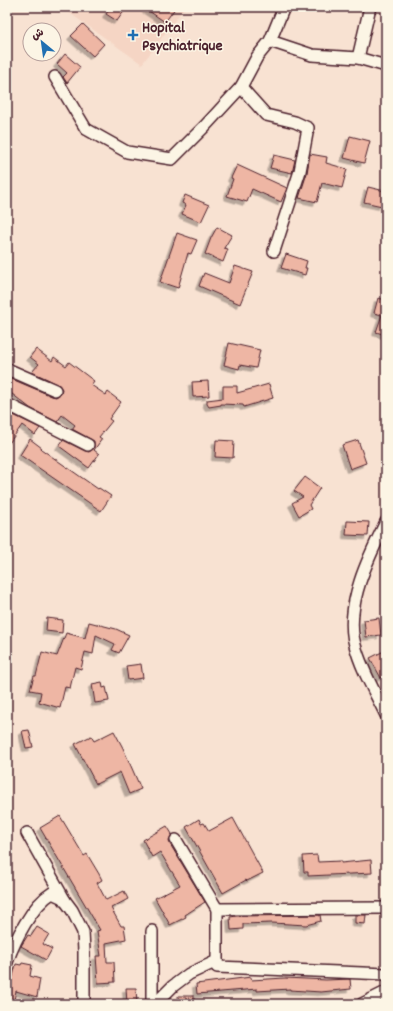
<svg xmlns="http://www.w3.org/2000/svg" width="393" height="1011" font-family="Dekko,'Playpen Sans Arabic',sans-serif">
  <defs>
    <filter id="shadow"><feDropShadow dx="-3.5" dy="3.5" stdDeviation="0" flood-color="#0004"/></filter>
  </defs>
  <rect width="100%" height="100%" fill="#f8e2d2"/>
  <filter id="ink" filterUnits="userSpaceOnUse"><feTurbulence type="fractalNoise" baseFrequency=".025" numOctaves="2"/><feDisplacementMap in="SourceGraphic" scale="8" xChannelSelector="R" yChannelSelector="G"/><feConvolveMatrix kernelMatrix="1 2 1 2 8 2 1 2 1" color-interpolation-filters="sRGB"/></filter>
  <g filter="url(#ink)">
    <polygon fill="#f5d5c4" points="61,7 185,7 142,64"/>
    <g fill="#eeb6a4" stroke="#4a1f2b" filter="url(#shadow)">
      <polygon points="111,7 127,7 117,21 106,14"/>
      <polygon points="143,7 176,7 165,22"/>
      <polygon points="83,24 104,44 93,56 71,36"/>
      <polygon points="65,54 80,67 67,83 63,77 67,73 57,64"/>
      <polygon points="350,136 370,141 364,163 344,158"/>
      <polygon points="310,154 327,157 326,163 347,169 342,188 322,183 317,202 299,198 307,173"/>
      <polygon points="274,155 295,160 292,173 270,168"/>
      <polygon points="237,165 287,188 281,202 252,189 247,202 227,196 233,179 231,178"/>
      <polygon points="368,187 385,191 382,206 364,202"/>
      <polygon points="185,195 209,205 201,222 182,214 186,205 182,203"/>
      <polygon points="217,227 232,235 224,248 228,249 223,262 205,254 211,238"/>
      <polygon points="177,233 197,240 191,254 188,253 178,288 160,282"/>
      <polygon points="286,254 307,261 305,268 307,268 305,275 281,268"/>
      <polygon points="235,266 253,272 240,304 199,286 204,273 229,283"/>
      <polygon points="378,298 386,300 386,335 376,332 382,315 374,313"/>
      <polygon points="229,343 260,350 256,368 240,365 239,369 224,365"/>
      <polygon points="36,349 52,361 54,357 66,366 69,362 94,381 91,385 106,395 108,392 121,402 109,419 112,421 99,437 102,439 94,450 99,454 89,468 59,446 63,440 85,451 89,452 94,448 94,441 72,429 75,425 62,415 57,422 30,408 7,390 7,377 52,396 56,397 61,393 62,389 58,384 32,372 39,364 30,357"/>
      <polygon points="208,381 209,396 193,397 192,382"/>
      <polygon points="269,384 273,398 244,407 243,405 221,404 221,405 209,407 207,404 207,400 223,398 223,386 237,386 237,393"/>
      <polygon points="7,412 40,428 35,435 22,425 7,446"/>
      <polygon points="30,439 42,448 41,449 98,489 99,488 111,496 101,511 20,455"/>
      <polygon points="216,440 234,441 233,458 215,457"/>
      <polygon points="358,440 366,463 350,469 342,445"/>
      <polygon points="305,477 320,488 309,505 311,509 299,516 292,503 303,497 294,491"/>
      <polygon points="347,521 369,522 368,536 346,535"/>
      <polygon points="47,618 63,620 62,633 46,631"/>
      <polygon points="379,618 381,635 366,637 364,620"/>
      <polygon points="89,622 116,629 129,635 119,653 112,650 115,644 96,635 93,654 85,652 81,669 75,667 70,688 65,687 60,708 39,702 41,692 30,690 34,676 36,676 42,652 57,656 66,633 85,638"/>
      <polygon points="386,650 386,675 381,678 370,658"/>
      <polygon points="141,664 143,678 128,680 126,666"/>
      <polygon points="102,682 103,688 106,687 109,701 95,703 92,684"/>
      <polygon points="29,730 33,747 26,748 22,731"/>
      <polygon points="114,731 123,748 141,789 129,794 120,772 96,784 75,744 91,736 94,741"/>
      <polygon points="60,816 84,856 87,854 99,874 102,880 97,883 106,900 124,891 128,899 111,908 121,926 124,926 126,939 106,943 107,962 114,962 115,982 98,983 96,956 101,956 97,931 100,930 40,828"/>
      <polygon points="233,818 263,873 247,881 246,880 223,893 186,827 199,819 201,824 204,823 209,831"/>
      <polygon points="167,826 172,834 169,840 170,844 205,902 185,915 186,917 170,925 155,898 180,885 160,852 152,857 143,840"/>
      <polygon points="317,855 318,862 341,861 341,863 371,860 372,873 308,876 308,872 304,872 303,856"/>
      <polygon points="320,915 321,921 306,925 272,923 243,924 243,929 231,930 230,917 237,916"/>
      <polygon points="355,915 366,915 365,924 355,923"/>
      <polygon points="37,927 49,934 43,944 52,949 46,960 21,946 28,935 31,936"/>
      <polygon points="22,963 32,965 30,976 40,979 37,997 16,991 13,1004 7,1004 7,995 13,976 16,964 21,965"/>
      <polygon points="251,977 251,980 285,978 326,980 350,979 351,989 321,992 290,990 290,989 257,991 257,989 197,994 196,984"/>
      <polygon points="126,988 136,988 137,1004 127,1004"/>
      <polygon points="178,996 194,996 194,1004 179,1004"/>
    </g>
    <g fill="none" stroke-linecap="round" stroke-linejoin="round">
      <g stroke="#4a1f2b" stroke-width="14">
        <g id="minor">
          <polyline points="270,41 312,55 358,58 386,66"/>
          <polyline points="358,58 370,7"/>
          <polyline points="55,77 86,129 127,152 172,159 205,126 241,87 257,57 270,41 284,7"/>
          <polyline points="241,87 266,115 295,122 308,128 300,171 274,251"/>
          <polyline points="7,369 55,390"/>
          <polyline points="7,404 88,445"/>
          <path d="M386 522C369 556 344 606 355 645 361 669 375 692 386 715"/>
          <polyline points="27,833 65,901"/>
          <polyline points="176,840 217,909"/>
          <polyline points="386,908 217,909 217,967 386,974"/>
          <polyline points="152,931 152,1004"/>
          <path d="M7 962C15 940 32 905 52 893L63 898 72 910 83 932 84 951V1004"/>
          <polyline points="155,1004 173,986 189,974 217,961"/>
          <polyline points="362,1004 386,992"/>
        </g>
      </g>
      <use href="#minor" stroke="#fcf5e5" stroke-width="11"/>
    </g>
  </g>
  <path fill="#1f6fb2" stroke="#fcf5e5" stroke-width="1.5" d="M131 29h4v4h4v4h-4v4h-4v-4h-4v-4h4z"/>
  <g text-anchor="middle" stroke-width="3" stroke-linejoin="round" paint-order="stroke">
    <g font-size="16" font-weight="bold" fill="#4a1f2b" stroke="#fcf5e5" text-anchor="start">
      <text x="142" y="32">Hopital<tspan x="142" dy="18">Psychiatrique</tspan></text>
    </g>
  </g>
  <rect width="393" height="1011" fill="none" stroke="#fcf5e5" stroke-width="24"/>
  <rect x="12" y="12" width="369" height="987" fill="none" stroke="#4a1f2b" stroke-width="1.5" filter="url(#ink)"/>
  <g transform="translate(42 42) rotate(331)"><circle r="19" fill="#fcf5e5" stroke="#b59f9b"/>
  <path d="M0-3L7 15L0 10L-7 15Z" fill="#1f6fb2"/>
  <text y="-6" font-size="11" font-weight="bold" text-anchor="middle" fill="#4a1f2b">ش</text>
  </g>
</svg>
